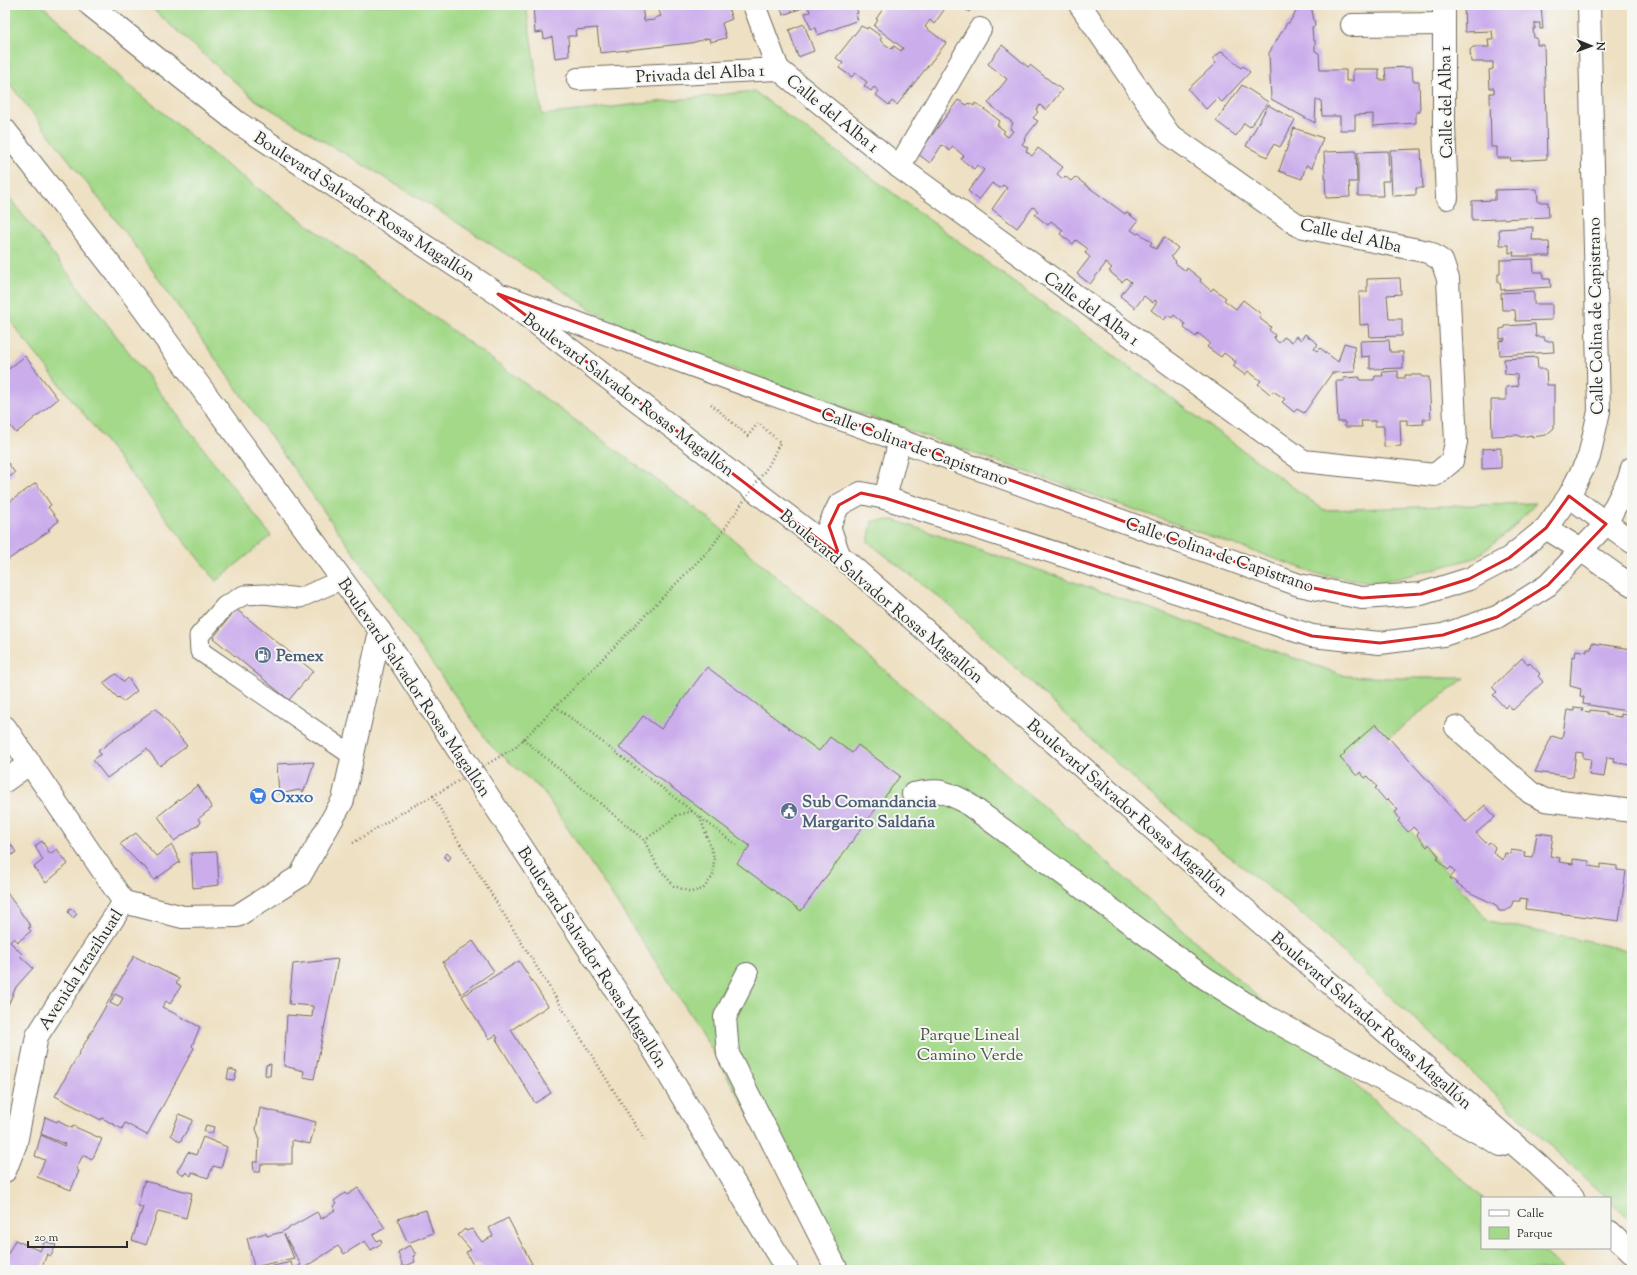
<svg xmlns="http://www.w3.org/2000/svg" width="1637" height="1275" font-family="'Sorts Mill Goudy',serif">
  <rect width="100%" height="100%" fill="#f6f6f2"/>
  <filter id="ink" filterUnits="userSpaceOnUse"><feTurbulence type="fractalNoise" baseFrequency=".025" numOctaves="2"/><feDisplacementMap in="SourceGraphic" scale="8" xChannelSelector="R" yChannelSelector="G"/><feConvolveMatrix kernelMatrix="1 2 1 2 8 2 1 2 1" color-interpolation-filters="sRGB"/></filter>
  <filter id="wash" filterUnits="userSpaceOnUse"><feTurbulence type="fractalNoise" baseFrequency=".012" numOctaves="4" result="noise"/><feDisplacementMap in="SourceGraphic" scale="16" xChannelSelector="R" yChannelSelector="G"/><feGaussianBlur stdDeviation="0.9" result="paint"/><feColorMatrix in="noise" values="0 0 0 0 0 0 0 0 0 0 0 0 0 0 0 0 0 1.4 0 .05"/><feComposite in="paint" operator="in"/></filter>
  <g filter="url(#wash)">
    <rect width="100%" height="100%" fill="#eee0c2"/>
    <g fill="#a3d989" stroke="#67825a">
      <polygon points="5,5 42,5 122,79 226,165 706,516 1082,840 1483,1198 1482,1248 1539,1248 1564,1270 839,1270 700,1029 543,791 491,746 128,236 5,78"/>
      <polygon points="148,5 526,5 542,115 754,91 1324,510 1536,503 1512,529 1475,558 1380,583 1321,575 625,331 430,205 254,99"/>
      <polygon points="5,192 271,536 216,581 5,315"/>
      <polygon points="894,520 1346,676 1393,678 1465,678 1353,765 1489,921 1632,951 1632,1222 1610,1202 1610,1198 1606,1198 1302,914 1144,789 950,606 868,542 872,521"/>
    </g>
    <g id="blocks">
      <g fill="#cbadec" fill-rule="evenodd">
        <polygon points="533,5 642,5 644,21 655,20 655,18 661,16 657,5 700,5 702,9 714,5 727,5 732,19 722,23 726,38 710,42 709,38 691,43 600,53 597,28 575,30 576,36 568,36 569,56 555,58 552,37 544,39 543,32 535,33"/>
        <polygon points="780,5 855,5 858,13 855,14 858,20 818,35 816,28 811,29 805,13 810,12 808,6 783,15"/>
        <polygon points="891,5 942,5 940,7 944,10 934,24 930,20 925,27 946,43 897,105 892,101 889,105 876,95 879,91 874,87 871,91 864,86 867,82 855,73 852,77 839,68 843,63 836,58 861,26 867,29 868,27 882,37 880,40 886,45 892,49 894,46 901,51 903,48 874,26 878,20 876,19 885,6 889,8"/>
        <polygon points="960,5 975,5 969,12"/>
        <polygon points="1300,5 1311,5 1315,26 1312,27 1313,40 1315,40 1315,51 1319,53 1320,70 1346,70 1346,81 1353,81 1353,69 1379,69 1379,80 1386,80 1385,68 1412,67 1413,81 1419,81 1420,112 1416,112 1416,123 1373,126 1373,114 1355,115 1355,130 1340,130 1340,116 1322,116 1321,100 1316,100 1315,123 1271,99 1269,53 1287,23 1289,23"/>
        <polygon points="1464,5 1541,5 1543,29 1540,29 1540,23 1535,23 1535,29 1533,29 1534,38 1537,38 1537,45 1544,45 1547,159 1511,161 1510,158 1497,158 1497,147 1491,147 1490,93 1494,93 1494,88 1490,88 1489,70 1493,69 1493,62 1471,62 1470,50 1473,47 1489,47 1488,39 1493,39 1492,31 1465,32"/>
        <polygon points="804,24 814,51 798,57 789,30"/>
        <polygon points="1002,45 1028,67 1030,65 1062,90 1046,110 1040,105 1036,110 1038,112 1033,118 1038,121 1024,139 1025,140 1022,144 1028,148 1026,151 1032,156 1038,148 1063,167 1057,174 1063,179 1065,176 1071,181 1075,177 1125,214 1126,212 1138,221 1131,230 1137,234 1139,233 1152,242 1150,245 1156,249 1164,237 1178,248 1171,257 1176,261 1175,263 1186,271 1187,268 1201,279 1200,281 1211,291 1213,288 1226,298 1224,300 1236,309 1243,300 1261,314 1259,318 1271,327 1269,330 1275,335 1274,338 1279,343 1284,337 1292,342 1296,336 1301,340 1305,334 1318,344 1314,349 1317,351 1320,348 1338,362 1344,343 1354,346 1355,372 1332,373 1304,413 1297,409 1294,412 1282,402 1285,399 1273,391 1270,394 1258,384 1261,381 1248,371 1245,375 1233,366 1236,362 1224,353 1221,357 1207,347 1210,343 1198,333 1196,337 1184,328 1185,324 1174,315 1172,318 1168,315 1164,320 1151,310 1157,302 1155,300 1153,303 1144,296 1135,308 1120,296 1131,282 1126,278 1122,282 1109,271 1112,268 1106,263 1090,284 1077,274 1090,257 1085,253 1088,249 1076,240 1073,244 1060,234 1063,230 1051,221 1048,225 1035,215 1038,211 1033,207 1017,228 992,209 1007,188 1003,185 1000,188 992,183 979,200 968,191 984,170 977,165 974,169 961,159 964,156 952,146 950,151 942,145 930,163 918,154 958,100 967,105 969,103 974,106 975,103 988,112 1000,121 997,125 1005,131 1003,133 1008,137 1013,131 1010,129 1013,123 988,103 1007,79 988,64"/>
        <polygon points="1222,51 1241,68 1243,66 1250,72 1222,102 1217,98 1206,109 1188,89 1216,63 1212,59"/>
        <polygon points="1242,85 1268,102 1250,127 1244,123 1236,136 1216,121"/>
        <polygon points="1268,105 1295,120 1280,147 1274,144 1267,157 1246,146"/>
        <polygon points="1294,128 1323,138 1312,168 1306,165 1302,179 1279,171"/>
        <polygon points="1421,149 1423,188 1416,188 1416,195 1392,196 1390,150"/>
        <polygon points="1356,151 1357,182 1349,182 1350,197 1326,198 1324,152"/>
        <polygon points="1388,151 1389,181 1382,181 1383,196 1358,196 1358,152"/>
        <polygon points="1537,189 1538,202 1548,202 1549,217 1472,220 1472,201 1495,200 1495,190"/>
        <polygon points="1533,227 1532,240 1542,240 1542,242 1549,242 1550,256 1513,256 1514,252 1509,253 1509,245 1500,245 1499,229"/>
        <polygon points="1533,259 1534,272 1543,272 1543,279 1550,279 1551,287 1501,290 1500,283 1498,283 1498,274 1500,274 1500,260"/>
        <polygon points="1400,278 1401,294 1387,295 1389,319 1402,319 1402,336 1370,337 1369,324 1360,325 1359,292 1367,292 1367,279"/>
        <polygon points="1534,291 1534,304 1552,304 1552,320 1516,321 1515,310 1502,310 1501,293"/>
        <polygon points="1535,324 1536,337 1544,337 1545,341 1553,341 1554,352 1500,355 1499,341 1505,340 1505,338 1500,339 1500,329 1505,328 1505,326"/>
        <polygon points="1389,340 1390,352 1403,352 1403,368 1370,369 1370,356 1361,357 1360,341"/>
        <polygon points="25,356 58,399 16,433 5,419 5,372"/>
        <polygon points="1537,357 1538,369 1546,369 1547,385 1554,385 1554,428 1546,435 1532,437 1532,435 1521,437 1517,435 1492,436 1491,400 1506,400 1506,387 1518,386 1517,375 1505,374 1504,359"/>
        <polygon points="1398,371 1398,378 1405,378 1405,375 1422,375 1422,377 1429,377 1431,419 1423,419 1424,424 1407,425 1407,420 1400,420 1401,446 1384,447 1384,426 1375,426 1375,421 1361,421 1362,427 1345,427 1345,422 1338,422 1336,381 1344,381 1343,378 1360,377 1360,380 1374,380 1375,376 1383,376 1382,372"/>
        <polygon points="1501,448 1501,468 1482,469 1482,449"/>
        <polygon points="8,463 15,473 5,480 5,465"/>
        <polygon points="36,483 51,505 48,507 59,521 48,529 50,530 5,562 5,505"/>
        <polygon points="236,609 313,671 289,700 213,638"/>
        <polygon points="1592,643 1632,649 1632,680 1629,680 1627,687 1632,687 1631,695 1632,695 1632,712 1583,704 1584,697 1580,696 1581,689 1570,686 1572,656 1575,657 1576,650 1587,652 1587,649 1591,649"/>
        <polygon points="1522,658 1528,664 1529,662 1540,674 1538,676 1543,682 1513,710 1508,704 1505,708 1493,695 1497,692 1492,687"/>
        <polygon points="707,667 819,751 830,737 852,753 858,745 900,776 801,911 737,863 750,846 619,748 643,716 661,729"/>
        <polygon points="116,674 124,682 128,678 137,691 123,702 119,697 118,698 103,683"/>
        <polygon points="1574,707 1583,708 1582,711 1590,712 1590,710 1606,712 1606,715 1613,716 1621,717 1621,714 1632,716 1632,760 1631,760 1630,765 1613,762 1614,758 1607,757 1604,777 1589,775 1591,759 1583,758 1583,753 1576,752 1573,777 1535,772 1552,736 1562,739 1567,710 1574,711"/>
        <polygon points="156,708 187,746 160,766 147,749 107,778 93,760 101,754 98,751"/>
        <polygon points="1376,724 1466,822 1485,805 1495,817 1476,833 1487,844 1490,842 1495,847 1493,853 1503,860 1505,853 1511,854 1511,850 1525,852 1524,857 1533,858 1537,833 1553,835 1550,856 1560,858 1559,862 1573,864 1573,859 1589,861 1589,866 1601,868 1601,864 1617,866 1617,870 1626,871 1619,921 1526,909 1527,899 1520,898 1520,901 1513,901 1511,908 1505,911 1499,911 1496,905 1469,892 1450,878 1455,872 1451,867 1448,870 1437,858 1439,856 1429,844 1427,847 1417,835 1419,833 1413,827 1408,832 1398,821 1400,819 1395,812 1398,810 1388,799 1386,801 1375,788 1377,787 1372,781 1368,776 1365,778 1360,772 1357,776 1340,758 1345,753 1344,752"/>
        <polygon points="314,762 308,782 303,792 299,790 279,794 277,764"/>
        <polygon points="198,785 212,808 198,819 201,823 174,841 158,816"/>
        <polygon points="136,833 156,856 172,845 180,862 154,880 144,866 142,866 120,844"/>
        <polygon points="5,836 16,852 5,860"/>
        <polygon points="42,841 50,854 57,849 68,864 46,883 34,867 43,860 35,846"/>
        <polygon points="217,852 219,885 193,888 191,853"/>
        <polygon points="447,853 451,857 448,861 444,857"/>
        <polygon points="5,890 31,927 28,928 31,931 18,942 14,938 10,942 22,954 20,956 33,968 16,987 5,1012"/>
        <polygon points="70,909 74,910 77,914 73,918 68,912"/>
        <polygon points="473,941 494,971 461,994 443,962"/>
        <path d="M134 956 179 979 176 983 181 986 170 1004 166 1001 162 1007 200 1027 192 1046 194 1048 147 1135 125 1123 122 1129 102 1118 101 1120 55 1096ZM115 994 123 998 118 1007 110 1003Z"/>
        <polygon points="338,959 314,1079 303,1077 304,1071 284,1066 287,1015 312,1017 313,1006 289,1004 293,964"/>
        <polygon points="519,961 548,1006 511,1030 551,1093 535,1103 496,1039 498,1038 496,1035 489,1039 462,996"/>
        <polygon points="271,1064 270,1076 265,1075 266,1065"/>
        <polygon points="229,1069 237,1071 234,1080 227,1079"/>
        <polygon points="260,1108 316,1122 310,1144 292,1140 292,1164 261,1164 260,1172 254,1172 253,1162 258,1162 259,1137 256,1129"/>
        <polygon points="179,1114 193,1120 180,1142 171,1135"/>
        <polygon points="45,1117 57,1122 58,1120 63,1123 63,1124 72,1128 73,1126 102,1139 92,1160 83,1155 76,1169 79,1171 71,1190 37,1177 45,1160 35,1156 41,1135 64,1146 65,1144 41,1134"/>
        <polygon points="206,1125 214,1127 212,1134 204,1131"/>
        <polygon points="203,1137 227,1147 221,1168 213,1166 208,1178 192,1172 191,1176 186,1172 184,1175 177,1171 188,1152 196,1155"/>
        <polygon points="144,1181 192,1193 186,1218 158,1211 146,1245 132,1240 143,1207 138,1206"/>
        <polygon points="358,1188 385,1228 373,1235 377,1241 380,1239 382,1243 371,1250 365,1241 344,1254 338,1246 305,1267 306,1270 296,1270 295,1268 301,1265 284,1234 294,1258 254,1267 247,1238 266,1233 267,1236 282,1232 317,1212 321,1219 335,1210 333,1206 336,1204 334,1201 345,1193 347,1195"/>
        <polygon points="426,1210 433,1233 408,1243 397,1219"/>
        <polygon points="508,1218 532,1264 517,1270 483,1270 479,1264 473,1265 466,1252 471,1250 458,1235 465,1229 466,1231 472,1229 482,1242 493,1236 489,1228"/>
        <polygon points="15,1240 40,1251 45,1241 56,1245 51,1256 47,1254 41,1270 13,1270 5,1267 5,1260"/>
        <polygon points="410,1245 416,1255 413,1256 415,1262 403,1267 398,1252"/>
        <polygon points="291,1262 293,1270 260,1270 260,1269"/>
      </g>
    </g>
  </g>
  <g filter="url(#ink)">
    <use href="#blocks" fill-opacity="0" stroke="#6f6a60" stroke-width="1"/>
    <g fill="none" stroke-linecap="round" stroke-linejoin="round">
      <g stroke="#6f6a60" stroke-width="21">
        <polyline id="lane" points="343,579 300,598 264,594 244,595 225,606 199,636 200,651 353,756"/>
      </g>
      <g stroke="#6f6a60" stroke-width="24">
        <g id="street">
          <polyline points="754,5 778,69"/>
          <polyline points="1444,5 1444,126 1447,198"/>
          <polyline points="1352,25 1444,24"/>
          <polyline points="778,69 899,167 1303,461 1435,475 1452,461 1456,442 1448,279 1442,261 1428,252 1299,226 1169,134 1080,5"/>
          <polyline points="578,79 778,69"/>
          <polyline points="899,167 980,29"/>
          <polyline points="1569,496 1632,542"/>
          <polyline points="1546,528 1581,550 1616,575 1632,585"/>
          <polyline points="1456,727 1531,793 1545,800 1632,811"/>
          <polyline points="5,781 30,763"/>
        </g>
      </g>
      <g stroke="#6f6a60" stroke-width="24">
        <g id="secondary">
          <polyline points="505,296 658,353 1299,585 1362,598 1421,594 1469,579 1509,558 1546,528 1569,496 1589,457 1599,411 1589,5"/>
          <polyline points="885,498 900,440"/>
          <polyline points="839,555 829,526 839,505 861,493 885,498 1312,636 1380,643 1443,635 1497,617 1548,585 1606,524 1629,479 1632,468"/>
          <polyline points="5,727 124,902"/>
          <polyline points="124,902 183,917 237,916 300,876 343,800 380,631"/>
          <polyline points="5,1171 16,1143 37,1036 124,902"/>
        </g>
      </g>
      <g stroke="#6f6a60" stroke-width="24">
        <g id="highway">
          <polyline points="90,5 237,122 498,294 839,555 1537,1164 1573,1198"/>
          <polyline points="5,130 119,276 380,631 638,1024 787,1270"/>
          <path d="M913 794C937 789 942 790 964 801L1205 978 1262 1014 1501 1145"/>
          <polyline points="747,974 725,1017 728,1054 837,1270"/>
          <polyline points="1610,1232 1632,1253"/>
        </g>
      </g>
      <g stroke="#6f6a60" stroke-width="2.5" stroke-dasharray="1 3" stroke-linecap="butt">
        <polyline points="711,404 748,436 758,423 780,442 769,465"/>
        <polyline points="555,706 739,847"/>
        <polyline points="523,739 644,840 658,867 674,886 691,892 703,889 713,876 714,857 700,817"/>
        <polyline points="516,747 711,548"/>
        <polyline points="644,840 662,828 675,816 692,811"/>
        <polyline points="353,843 406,810 433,796 454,834 645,1141"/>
      </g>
      <use href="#lane" stroke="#fff" stroke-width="19"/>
      <use href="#street" stroke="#fff" stroke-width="22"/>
      <use href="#secondary" stroke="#fff" stroke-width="22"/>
      <use href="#highway" stroke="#fff" stroke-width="22"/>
      <g stroke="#6f6a60" stroke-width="2.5" stroke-dasharray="1 3" stroke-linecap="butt">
        <polyline points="711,548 769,465"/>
        <polyline points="433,796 516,747"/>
      </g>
    </g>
  </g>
  <path fill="none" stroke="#d62828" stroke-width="3" stroke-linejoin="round" d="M498 294 1299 585 1362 598 1421 594 1469 579 1509 558 1546 528 1569 496 1606 524 1548 585 1497 617 1443 635 1380 643 1312 636 885 498 861 493 839 505 829 526 839 555Z"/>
  <defs>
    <g id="fuel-disc" transform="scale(0.9)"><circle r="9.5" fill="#5c6f8a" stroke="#f6f6f2"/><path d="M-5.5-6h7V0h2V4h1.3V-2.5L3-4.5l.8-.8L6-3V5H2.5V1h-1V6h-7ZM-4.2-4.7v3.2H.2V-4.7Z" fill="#fff"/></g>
    <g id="supermarket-disc" transform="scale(0.9)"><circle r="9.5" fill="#3f7fe0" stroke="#f6f6f2"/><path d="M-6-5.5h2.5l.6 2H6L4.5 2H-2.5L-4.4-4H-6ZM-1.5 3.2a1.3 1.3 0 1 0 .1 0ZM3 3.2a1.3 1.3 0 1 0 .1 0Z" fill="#fff"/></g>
    <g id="civic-disc" transform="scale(0.9)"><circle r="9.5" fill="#5c6f8a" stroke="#f6f6f2"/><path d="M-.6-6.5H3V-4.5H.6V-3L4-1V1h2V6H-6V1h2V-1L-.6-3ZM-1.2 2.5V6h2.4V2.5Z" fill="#fff"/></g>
  </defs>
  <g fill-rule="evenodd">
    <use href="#fuel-disc" x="263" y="655"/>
    <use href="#supermarket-disc" x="258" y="796"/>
    <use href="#civic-disc" x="789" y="811"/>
  </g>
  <g text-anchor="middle" stroke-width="4" stroke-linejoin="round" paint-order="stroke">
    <g font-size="17" fill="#2b2b2b" stroke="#f6f6f2">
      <text transform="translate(700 73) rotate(-3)" y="6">Privada del Alba 1</text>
      <text transform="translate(1445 102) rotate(-91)" y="6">Calle del Alba 1</text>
      <text transform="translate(833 113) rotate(39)" y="6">Calle del Alba 1</text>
      <text transform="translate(365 206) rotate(33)" y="6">Boulevard Salvador Rosas Magallón</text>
      <text transform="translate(1351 235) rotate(13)" y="6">Calle del Alba</text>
      <text transform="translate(1092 308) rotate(36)" y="6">Calle del Alba 1</text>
      <text transform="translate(1595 316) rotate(-91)" y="6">Calle Colina de Capistrano</text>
      <text transform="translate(629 394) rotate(37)" y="6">Boulevard Salvador Rosas Magallón</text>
      <text transform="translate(915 446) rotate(20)" y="6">Calle Colina de Capistrano</text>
      <text transform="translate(1220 554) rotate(19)" y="6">Calle Colina de Capistrano</text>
      <text transform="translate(882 596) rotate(40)" y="6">Boulevard Salvador Rosas Magallón</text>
      <text transform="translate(415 687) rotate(56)" y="6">Boulevard Salvador Rosas Magallón</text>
      <text transform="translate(1128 807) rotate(41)" y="6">Boulevard Salvador Rosas Magallón</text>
      <text transform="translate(593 957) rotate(57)" y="6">Boulevard Salvador Rosas Magallón</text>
      <text transform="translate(80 969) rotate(-57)" y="6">Avenida Iztazihuatl</text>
      <text transform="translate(1372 1020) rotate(41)" y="6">Boulevard Salvador Rosas Magallón</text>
    </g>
    <g font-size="17" font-weight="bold" fill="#4e5e75" stroke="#f6f6f2" text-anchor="start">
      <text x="276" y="661">Pemex</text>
      <text x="802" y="807">Sub Comandancia<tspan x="802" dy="20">Margarito Saldaña</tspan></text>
    </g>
    <g font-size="17" font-weight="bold" fill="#366cbe" stroke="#f6f6f2" text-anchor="start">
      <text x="271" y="802">Oxxo</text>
    </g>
    <g font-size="17" fill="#495642" stroke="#f6f6f2">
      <text x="970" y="1040">Parque Lineal<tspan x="970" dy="20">Camino Verde</tspan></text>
    </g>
  </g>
  <rect width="1637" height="1275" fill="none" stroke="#f6f6f2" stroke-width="20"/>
  <rect x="1481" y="1197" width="130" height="52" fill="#f6f6f2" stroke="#a5a5a2"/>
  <rect x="1489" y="1210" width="20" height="6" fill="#ffffff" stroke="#a5a5a2"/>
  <text x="1517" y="1217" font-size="12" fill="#2b2b2b">Calle</text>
  <rect x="1489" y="1227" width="20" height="12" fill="#a3d989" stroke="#a5a5a2"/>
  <text x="1517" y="1237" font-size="12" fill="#2b2b2b">Parque</text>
  <g transform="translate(1591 46) rotate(91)" stroke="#f6f6f2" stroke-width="3" paint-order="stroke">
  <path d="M0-3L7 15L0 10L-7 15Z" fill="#2b2b2b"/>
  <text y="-6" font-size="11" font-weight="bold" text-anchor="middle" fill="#2b2b2b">N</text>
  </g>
  <path d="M28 1241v6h99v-6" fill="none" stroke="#2b2b2b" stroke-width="2"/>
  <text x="34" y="1241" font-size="12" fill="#2b2b2b" stroke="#f6f6f2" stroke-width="3" paint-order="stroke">20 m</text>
</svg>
